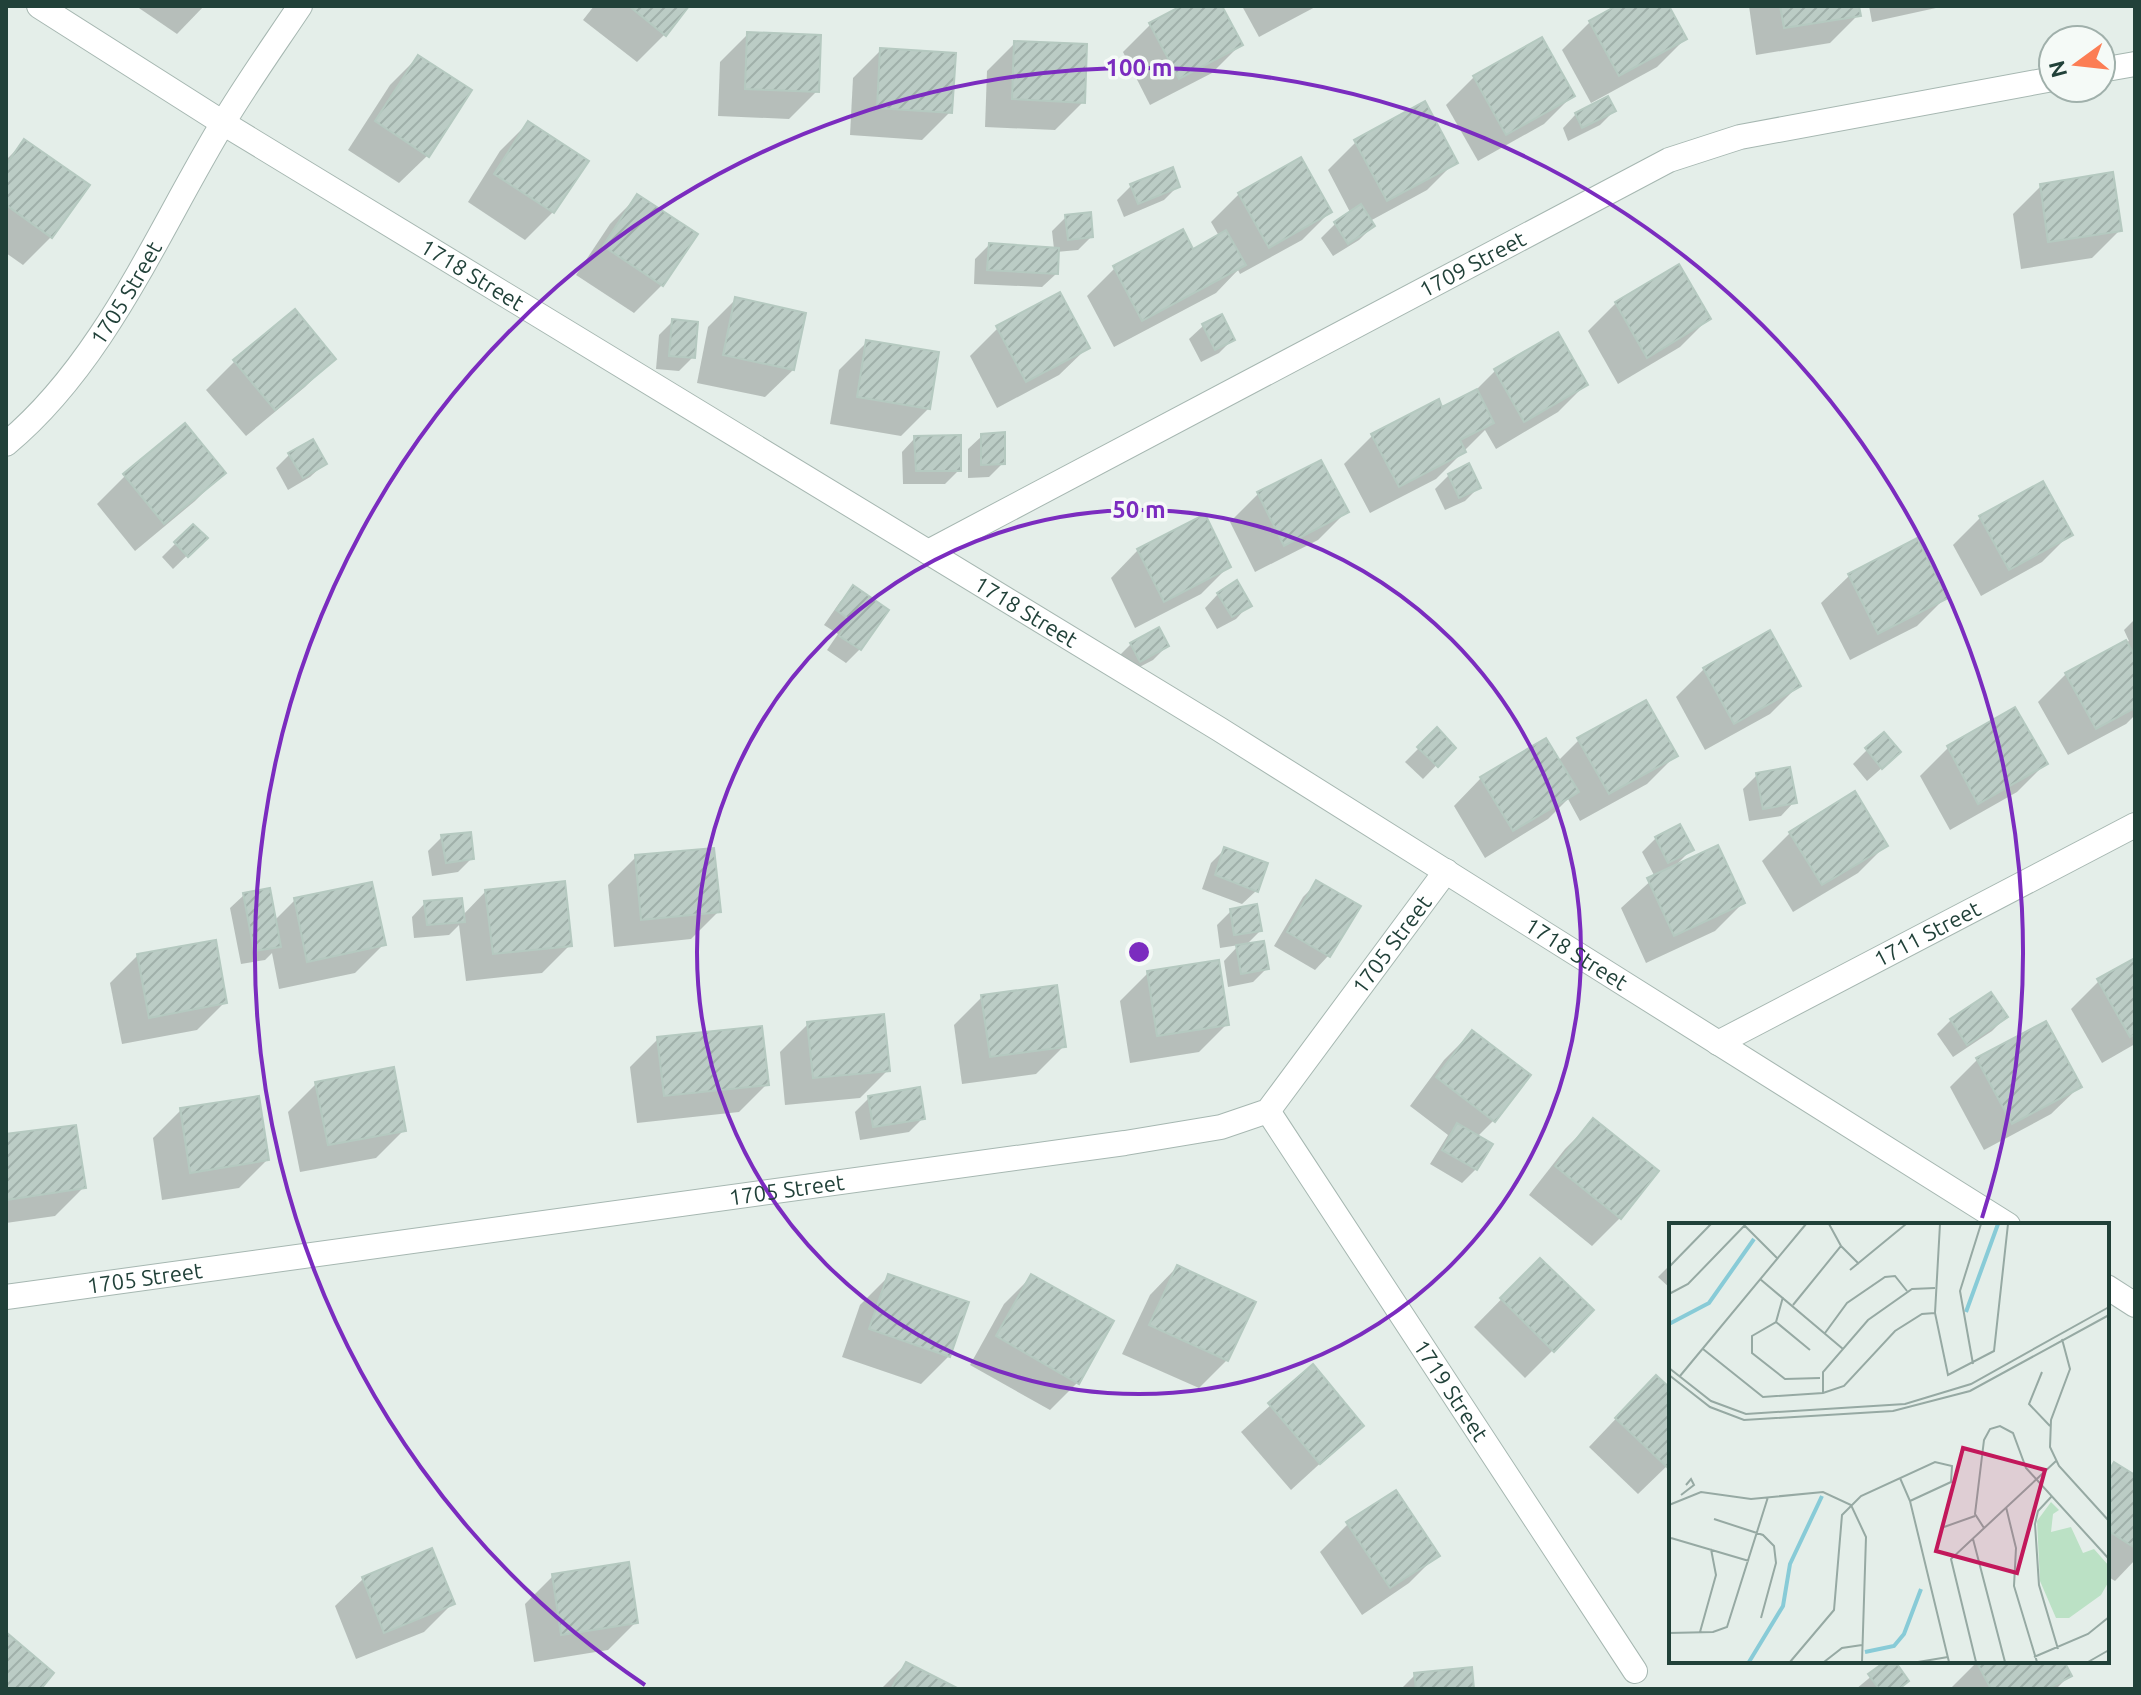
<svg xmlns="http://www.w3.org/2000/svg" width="2141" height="1695" font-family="Ubuntu,sans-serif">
  <defs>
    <pattern id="building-hatch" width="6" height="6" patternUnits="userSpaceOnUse" patternTransform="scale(2)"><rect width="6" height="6" fill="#bbccc5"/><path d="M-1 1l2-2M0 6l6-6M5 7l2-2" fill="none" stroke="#a0b0aa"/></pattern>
  </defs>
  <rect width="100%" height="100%" fill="#e4eee9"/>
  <g fill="#0003">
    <polygon points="136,6 204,6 177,34"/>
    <polygon points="594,6 687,6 665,34 637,62 583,20"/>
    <polygon points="1185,6 1220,6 1240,45 1212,73 1150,105 1123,52 1151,24"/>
    <polygon points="1242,6 1317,6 1259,37"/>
    <polygon points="1620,6 1667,6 1685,39 1657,67 1591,103 1562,50 1590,22"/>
    <polygon points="1749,6 1857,6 1858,15 1830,43 1756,55"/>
    <polygon points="1869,6 1945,6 1872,22"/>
    <polygon points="748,34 817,91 789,119 718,116 720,62"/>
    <polygon points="1015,43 1083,102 1055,130 985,127 987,71"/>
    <polygon points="881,50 950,112 922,140 850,135 853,78"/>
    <polygon points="418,57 427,156 399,183 348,150 390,85"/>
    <polygon points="1474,77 1572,96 1544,124 1478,161 1446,105"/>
    <polygon points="1614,111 1600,125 1568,141 1563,128 1576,114"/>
    <polygon points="528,123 553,212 525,240 468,202 500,151"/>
    <polygon points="25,141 87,185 51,237 23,265 6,253 6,160"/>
    <polygon points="1356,142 1455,162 1427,190 1370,221 1373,226 1359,240 1333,256 1321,238 1335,224 1351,214 1328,170"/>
    <polygon points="1131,186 1178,186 1164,200 1124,217 1117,200"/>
    <polygon points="2041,186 2120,230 2092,258 2021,269 2013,214"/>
    <polygon points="1239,194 1330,212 1302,240 1240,274 1238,270 1216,293 1114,347 1087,296 1115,268 1192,251 1219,236 1211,222"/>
    <polygon points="638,196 662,285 634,313 576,275 610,224"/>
    <polygon points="1066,217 1091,237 1078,250 1056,252 1056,274 1042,287 974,284 975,259 989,245 1054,249 1052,231"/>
    <polygon points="736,299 793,370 765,397 697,383 708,327"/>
    <polygon points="1616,303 1708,319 1680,347 1618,384 1588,331"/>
    <polygon points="295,312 333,359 305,387 246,436 206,390 234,362"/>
    <polygon points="673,321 693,357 679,371 656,369 659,335"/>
    <polygon points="1203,326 1233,339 1219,353 1201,362 1189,339"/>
    <polygon points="998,328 1087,348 1059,375 997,408 970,356"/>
    <polygon points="1557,335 1586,384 1558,412 1496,449 1485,430 1436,479 1370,513 1344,464 1372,436 1441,410 1473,393 1495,371"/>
    <polygon points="867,342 929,408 901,436 830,424 839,370"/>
    <polygon points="982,436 1003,463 989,477 968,478 968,449"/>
    <polygon points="915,438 959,470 945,484 903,484 902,452"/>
    <polygon points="289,455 324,464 310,477 288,490 276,468"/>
    <polygon points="223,473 195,501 135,551 97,504 125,476"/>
    <polygon points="1449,475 1479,487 1465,501 1445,510 1435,489"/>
    <polygon points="1258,494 1346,512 1318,540 1255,572 1230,522"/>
    <polygon points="1981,517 2070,534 2042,562 1981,596 1953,545"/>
    <polygon points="193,526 205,538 173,569 162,557"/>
    <polygon points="1138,550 1229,566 1201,594 1135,628 1111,578"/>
    <polygon points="1849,576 1945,598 1917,626 1850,660 1821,603"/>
    <polygon points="853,588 860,649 846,663 827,650 838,634 824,625 840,602"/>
    <polygon points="1218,594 1249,605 1236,619 1217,629 1205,608"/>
    <polygon points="2135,619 2135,715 2126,724 2068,755 2038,702 2066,674 2129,641 2124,630"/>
    <polygon points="1131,644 1167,646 1153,660 1126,674 1117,658"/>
    <polygon points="1704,669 1798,686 1770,714 1705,750 1676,697"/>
    <polygon points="1437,730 1453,748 1423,779 1405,762"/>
    <polygon points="1579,740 1675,756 1647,784 1580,821 1568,799 1548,819 1485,858 1454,806 1481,778 1558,761"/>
    <polygon points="1948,748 2045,764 2017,792 1950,830 1920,776"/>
    <polygon points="1867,750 1884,766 1867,781 1853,764"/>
    <polygon points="1757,775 1794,802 1781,816 1749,821 1743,789"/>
    <polygon points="1790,833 1886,845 1858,873 1793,912 1762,861"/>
    <polygon points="442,837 472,858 458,872 432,876 428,851"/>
    <polygon points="1656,838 1691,850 1673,868 1743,903 1715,931 1646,963 1621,908 1655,877 1642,852"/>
    <polygon points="1225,849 1256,891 1242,904 1202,889 1211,863"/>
    <polygon points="636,857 719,911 691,939 614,947 608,885"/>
    <polygon points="1317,883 1328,956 1315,970 1274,946 1303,897"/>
    <polygon points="486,891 570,945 542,973 466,981 459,925 449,935 414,938 412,917 425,903 462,916"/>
    <polygon points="244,895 274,921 295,900 383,945 355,973 279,989 272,953 265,960 241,964 230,908"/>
    <polygon points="1231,911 1260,931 1245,946 1267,968 1253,982 1228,987 1224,961 1239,945 1220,948 1217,925"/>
    <polygon points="138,955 225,1002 197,1030 122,1044 110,983"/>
    <polygon points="2135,960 2135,1044 2102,1063 2071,1009 2099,981"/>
    <polygon points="1148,973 1227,1024 1199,1052 1130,1063 1120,1001"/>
    <polygon points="982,997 1064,1046 1036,1074 962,1084 954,1025"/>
    <polygon points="2006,1017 1992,1031 1953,1057 1937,1034 1951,1020"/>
    <polygon points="808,1024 888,1070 860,1098 785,1105 780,1052"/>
    <polygon points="1472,1032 1528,1075 1493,1121 1477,1137 1476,1169 1462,1183 1430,1164 1448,1135 1410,1106 1444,1060"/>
    <polygon points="658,1039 767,1084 739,1112 637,1123 630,1067"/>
    <polygon points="1978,1059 2079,1087 2051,1114 1984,1150 1950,1087"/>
    <polygon points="316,1084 404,1130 376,1158 300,1172 288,1112"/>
    <polygon points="869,1098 923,1118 909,1132 860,1140 855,1112"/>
    <polygon points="181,1110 267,1160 239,1188 162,1200 153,1138"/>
    <polygon points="1593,1121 1620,1218 1592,1246 1529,1195 1565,1149"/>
    <polygon points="6,1136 83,1188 55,1216 6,1223"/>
    <polygon points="1540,1260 1553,1350 1525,1378 1474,1327"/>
    <polygon points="1671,1264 1671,1289 1658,1277"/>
    <polygon points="1177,1267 1227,1360 1199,1388 1122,1354 1150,1295"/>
    <polygon points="1032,1276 1077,1383 1050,1410 970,1365 1004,1304"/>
    <polygon points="888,1277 949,1356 921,1384 842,1357 860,1305"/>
    <polygon points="1313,1367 1361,1426 1291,1490 1241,1432"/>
    <polygon points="1671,1392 1671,1462 1638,1494 1589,1447 1628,1406"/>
    <polygon points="2115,1465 2135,1478 2135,1560 2115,1581 2107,1576 2107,1472"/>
    <polygon points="1348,1524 1437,1555 1409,1583 1362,1615 1320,1552"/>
    <polygon points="553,1576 636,1622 608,1650 534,1662 525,1604"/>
    <polygon points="363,1579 452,1604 424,1632 356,1659 335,1606"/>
    <polygon points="1890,1661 1892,1661 1899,1689 1856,1689"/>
    <polygon points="1978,1661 2061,1661 2070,1675 2056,1689 1950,1689"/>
    <polygon points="906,1664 954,1689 881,1689"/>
    <polygon points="1415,1675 1472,1689 1401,1689"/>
  </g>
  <g fill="url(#building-hatch)" stroke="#b5c9c0" stroke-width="2">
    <polygon points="629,6 689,6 666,36"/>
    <polygon points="1181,6 1222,6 1243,45 1179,79 1149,23"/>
    <polygon points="1616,6 1669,6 1687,39 1619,76 1589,21"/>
    <polygon points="1780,6 1859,6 1861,16 1784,28"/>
    <polygon points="747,32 821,35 819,92 745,89"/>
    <polygon points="1542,37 1575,96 1506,135 1473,76"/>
    <polygon points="1014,41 1087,44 1085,103 1012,99"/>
    <polygon points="880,48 956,53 952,113 877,108"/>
    <polygon points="418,55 472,90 429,157 375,121"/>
    <polygon points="1608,96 1616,111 1582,128 1575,113"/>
    <polygon points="1425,101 1458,163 1387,201 1354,140"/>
    <polygon points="528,121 589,161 554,213 494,174"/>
    <polygon points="24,139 90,185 52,238 6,205 6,165"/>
    <polygon points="1301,157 1332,212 1269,248 1238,193"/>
    <polygon points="1173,167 1180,187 1138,204 1130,184"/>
    <polygon points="2113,172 2122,231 2048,242 2040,184"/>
    <polygon points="637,194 698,234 663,286 603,246"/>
    <polygon points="1361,204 1375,226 1348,244 1334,222"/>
    <polygon points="1091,212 1093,237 1068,240 1065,215"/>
    <polygon points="1183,229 1193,249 1226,230 1246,265 1142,321 1113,266"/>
    <polygon points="989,243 1059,248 1058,274 987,270"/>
    <polygon points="1679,264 1711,319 1647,358 1615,302"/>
    <polygon points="1060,292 1090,348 1026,382 996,326"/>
    <polygon points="735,297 806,313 794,370 723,355"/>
    <polygon points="295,309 336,359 275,410 233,360"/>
    <polygon points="1222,314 1235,340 1215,350 1202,324"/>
    <polygon points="672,319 698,322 695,358 669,356"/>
    <polygon points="1558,332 1588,385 1524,422 1494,369"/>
    <polygon points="866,340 939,352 930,409 857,397"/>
    <polygon points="1477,389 1494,423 1460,440 1466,452 1399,487 1371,434 1439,399 1442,407"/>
    <polygon points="185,423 226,473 164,524 123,474"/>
    <polygon points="1005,432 1005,464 981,465 981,434"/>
    <polygon points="961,435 961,471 916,471 914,436"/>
    <polygon points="313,439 327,464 303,478 288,453"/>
    <polygon points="1321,460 1349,512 1284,546 1257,492"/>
    <polygon points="1469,463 1481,488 1459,498 1448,474"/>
    <polygon points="2043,481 2073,535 2009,570 1979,516"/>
    <polygon points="1205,514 1231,567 1164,602 1137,549"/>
    <polygon points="193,524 208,538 188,557 174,542"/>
    <polygon points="1917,538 1948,598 1878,634 1848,574"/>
    <polygon points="1237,580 1252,606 1232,617 1217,593"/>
    <polygon points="853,585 889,610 861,650 839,636 850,620 836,610"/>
    <polygon points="1159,627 1169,646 1140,662 1130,643"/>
    <polygon points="1770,630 1801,686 1734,724 1703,668"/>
    <polygon points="2126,640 2135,656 2135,708 2096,729 2065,673"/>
    <polygon points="1646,700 1678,756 1609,794 1577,738"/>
    <polygon points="2015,707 2048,764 1978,804 1947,746"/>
    <polygon points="1437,727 1456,748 1438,767 1417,747"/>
    <polygon points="1884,732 1901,752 1882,769 1865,748"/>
    <polygon points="1546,738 1579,792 1513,831 1480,777"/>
    <polygon points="1790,767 1797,803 1763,809 1756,773"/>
    <polygon points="1855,791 1888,846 1822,885 1789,832"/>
    <polygon points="1680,824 1694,850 1668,863 1655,837"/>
    <polygon points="471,832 474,859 446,863 441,835"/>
    <polygon points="1718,845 1745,903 1674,936 1647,878"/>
    <polygon points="1224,847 1268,863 1258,892 1215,875"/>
    <polygon points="714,848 721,912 641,920 635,855"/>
    <polygon points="1316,880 1361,906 1330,957 1287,932"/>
    <polygon points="565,881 572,946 493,954 485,890"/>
    <polygon points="372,882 386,945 307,962 294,898"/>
    <polygon points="270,888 281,947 254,951 243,893"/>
    <polygon points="462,898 465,922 427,925 424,901"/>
    <polygon points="1257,904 1262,931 1234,935 1230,909"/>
    <polygon points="216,940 227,1003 149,1018 137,954"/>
    <polygon points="1264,941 1269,969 1241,974 1236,945"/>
    <polygon points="2135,958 2135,1034 2130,1037 2097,979"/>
    <polygon points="1219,960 1229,1025 1157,1036 1147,971"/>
    <polygon points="1057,985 1066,1047 990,1057 981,995"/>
    <polygon points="1991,992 2008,1017 1967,1045 1950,1019"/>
    <polygon points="884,1014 890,1071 813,1078 807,1022"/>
    <polygon points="2046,1021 2082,1087 2012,1124 1976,1058"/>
    <polygon points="762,1026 769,1085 664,1096 657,1037"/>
    <polygon points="1472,1030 1531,1075 1495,1122 1436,1077"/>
    <polygon points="394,1067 406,1131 328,1145 315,1082"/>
    <polygon points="920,1087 925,1119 873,1127 868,1096"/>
    <polygon points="259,1096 269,1160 190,1173 180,1108"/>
    <polygon points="1593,1118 1659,1171 1621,1219 1555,1166"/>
    <polygon points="1457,1123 1493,1144 1477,1170 1442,1150"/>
    <polygon points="76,1125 86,1188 6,1200 6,1134"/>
    <polygon points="1540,1258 1594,1310 1554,1352 1500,1298"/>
    <polygon points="1177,1265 1256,1302 1228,1361 1149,1325"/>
    <polygon points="888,1274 969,1302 950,1357 869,1329"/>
    <polygon points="1031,1274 1114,1321 1079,1384 996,1336"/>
    <polygon points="1313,1364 1364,1426 1320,1464 1268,1403"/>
    <polygon points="1656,1375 1671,1389 1671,1464 1668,1468 1615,1418"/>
    <polygon points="2114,1462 2135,1475 2135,1548 2107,1530 2107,1474"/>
    <polygon points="1396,1490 1440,1556 1390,1588 1346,1522"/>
    <polygon points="432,1548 455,1604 384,1633 362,1577"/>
    <polygon points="629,1562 638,1623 561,1635 552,1574"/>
    <polygon points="6,1632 54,1673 41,1689 6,1689"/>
    <polygon points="1886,1661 1895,1661 1909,1681 1899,1689 1879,1689 1868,1674"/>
    <polygon points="1976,1661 2064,1661 2072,1676 2047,1689 1991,1689"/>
    <polygon points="906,1662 959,1689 891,1689"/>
    <polygon points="1472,1667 1474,1689 1416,1689 1414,1673"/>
  </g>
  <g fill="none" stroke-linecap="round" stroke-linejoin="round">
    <g stroke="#a6b7b1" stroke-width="26">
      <g id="minor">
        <path id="s1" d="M39 6 223 123 1219 729 2008 1225"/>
        <polyline points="2101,70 2135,64"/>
        <path id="s2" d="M6 444C105 362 158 230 223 123 247 83 274 45 300 6"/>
        <path id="s3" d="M928 552 1669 160 1740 137 2053 79"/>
        <path id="s4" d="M1718 1043 2135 825"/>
        <path id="s5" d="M1268 1111 1635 1671"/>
        <polyline points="2107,1287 2135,1305"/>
        <path id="s6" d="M6 1297 1125 1143 1221 1127 1268 1111 1446 871"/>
      </g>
    </g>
    <use href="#minor" stroke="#fff" stroke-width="24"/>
  </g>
  <g fill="none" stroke="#7b2cbf" stroke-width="4">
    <circle cx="1139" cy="952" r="442"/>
    <path d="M645 1685A884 884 0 1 1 1982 1218"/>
  </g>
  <g text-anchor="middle" stroke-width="7" stroke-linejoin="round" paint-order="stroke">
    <g font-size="22" fill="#214139" stroke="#f5faf7">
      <text dy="8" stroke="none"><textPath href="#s3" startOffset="616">1709 Street</textPath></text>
      <text dy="8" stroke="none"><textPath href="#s1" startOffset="510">1718 Street</textPath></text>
      <text dy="8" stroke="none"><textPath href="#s2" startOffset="194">1705 Street</textPath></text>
      <text dy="8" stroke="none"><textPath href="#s1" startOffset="1158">1718 Street</textPath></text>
      <text dy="8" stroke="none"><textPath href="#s4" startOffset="236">1711 Street</textPath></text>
      <text dy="8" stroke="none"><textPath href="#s6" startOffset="1484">1705 Street</textPath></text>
      <text dy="8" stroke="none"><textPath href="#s1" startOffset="1806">1718 Street</textPath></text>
      <text dy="8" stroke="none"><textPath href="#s6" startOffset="788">1705 Street</textPath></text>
      <text dy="8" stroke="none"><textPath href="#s6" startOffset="140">1705 Street</textPath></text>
      <text dy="8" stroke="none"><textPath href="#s5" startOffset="334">1719 Street</textPath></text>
    </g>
  </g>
  <g transform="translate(1669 1223)">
    <rect width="440" height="440" fill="#e4eee9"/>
    <path d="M382 279 390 287 384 291 382 309 402 304 414 330 425 326 440 343V358L432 372 400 395H387L371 358 368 298Z" fill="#bbe1c5"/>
    <path fill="none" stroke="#88cbd7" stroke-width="4" d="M297 89 329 1M0 101 40 80 85 16M196 429 225 423 235 411 252 366M80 439 114 383 121 341 153 273"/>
    <path fill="none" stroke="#96a9a3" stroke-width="2" d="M271 1 266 90 279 152 325 128 339 1M76 3 108 35M172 23 190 41M0 44 42 1M181 47 237 1M91 56 174 126M0 71 19 61 77 1M114 74 107 99 83 113V130L116 156 151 155M124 82 172 23 160 1M107 99 141 127M156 110 178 80 216 54 226 53 238 68M393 116 401 146 382 197 381 224 390 243 440 298M34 126 94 174 154 170 175 163 226 108 253 91 266 90M304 141 291 68 312 1M0 145 42 178 77 191 236 181 302 161 440 84M373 149 360 181 381 203M0 152 41 184 75 197 224 188 301 168 440 92M11 153 137 1M154 170V149L199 97 243 66 266 65M231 255 241 278 280 439M12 272 25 262 22 256 17 262M383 273 369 288 366 301 370 362 389 426M0 282 32 269 82 276 154 269 182 282 197 314 193 439M337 284 347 325 345 363 368 439M45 296 94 312 105 323 107 340 92 395M275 304 306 293M315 305 306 291 315 217 321 206 331 203 344 210 357 245 440 336M2 315 80 338M304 316 336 439M31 409 47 352 42 326M0 410 44 409 58 404 99 274M365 434 419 411 440 394M1 439V315M121 439 165 387 173 292 192 273 266 239 283 243 282 259 241 278M155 439 173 425 193 422M249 439 279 434M307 439 282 336 387 238M419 439 440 427"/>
    <path fill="#c2185b" fill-opacity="0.15" stroke="#c2185b" stroke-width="4" d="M294 225 376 247 348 350 267 328Z"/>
    <rect width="440" height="440" fill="none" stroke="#214139" stroke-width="4"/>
  </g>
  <circle cx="1139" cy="952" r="12" fill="#7b2cbf" stroke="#f5faf7" stroke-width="4"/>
  <g font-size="24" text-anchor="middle" font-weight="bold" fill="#7b2cbf" stroke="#f5faf7" stroke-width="7" stroke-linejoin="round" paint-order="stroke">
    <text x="1139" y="76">100 m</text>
    <text x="1139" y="518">50 m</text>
  </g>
  <rect width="2141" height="1695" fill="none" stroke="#214139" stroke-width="16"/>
  <g transform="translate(2077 64) rotate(255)"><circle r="38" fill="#f5faf7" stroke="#a0b0ab" stroke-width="2"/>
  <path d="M0-6L14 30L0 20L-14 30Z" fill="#fc7d54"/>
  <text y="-12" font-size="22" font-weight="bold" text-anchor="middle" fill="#214139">N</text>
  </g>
</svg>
